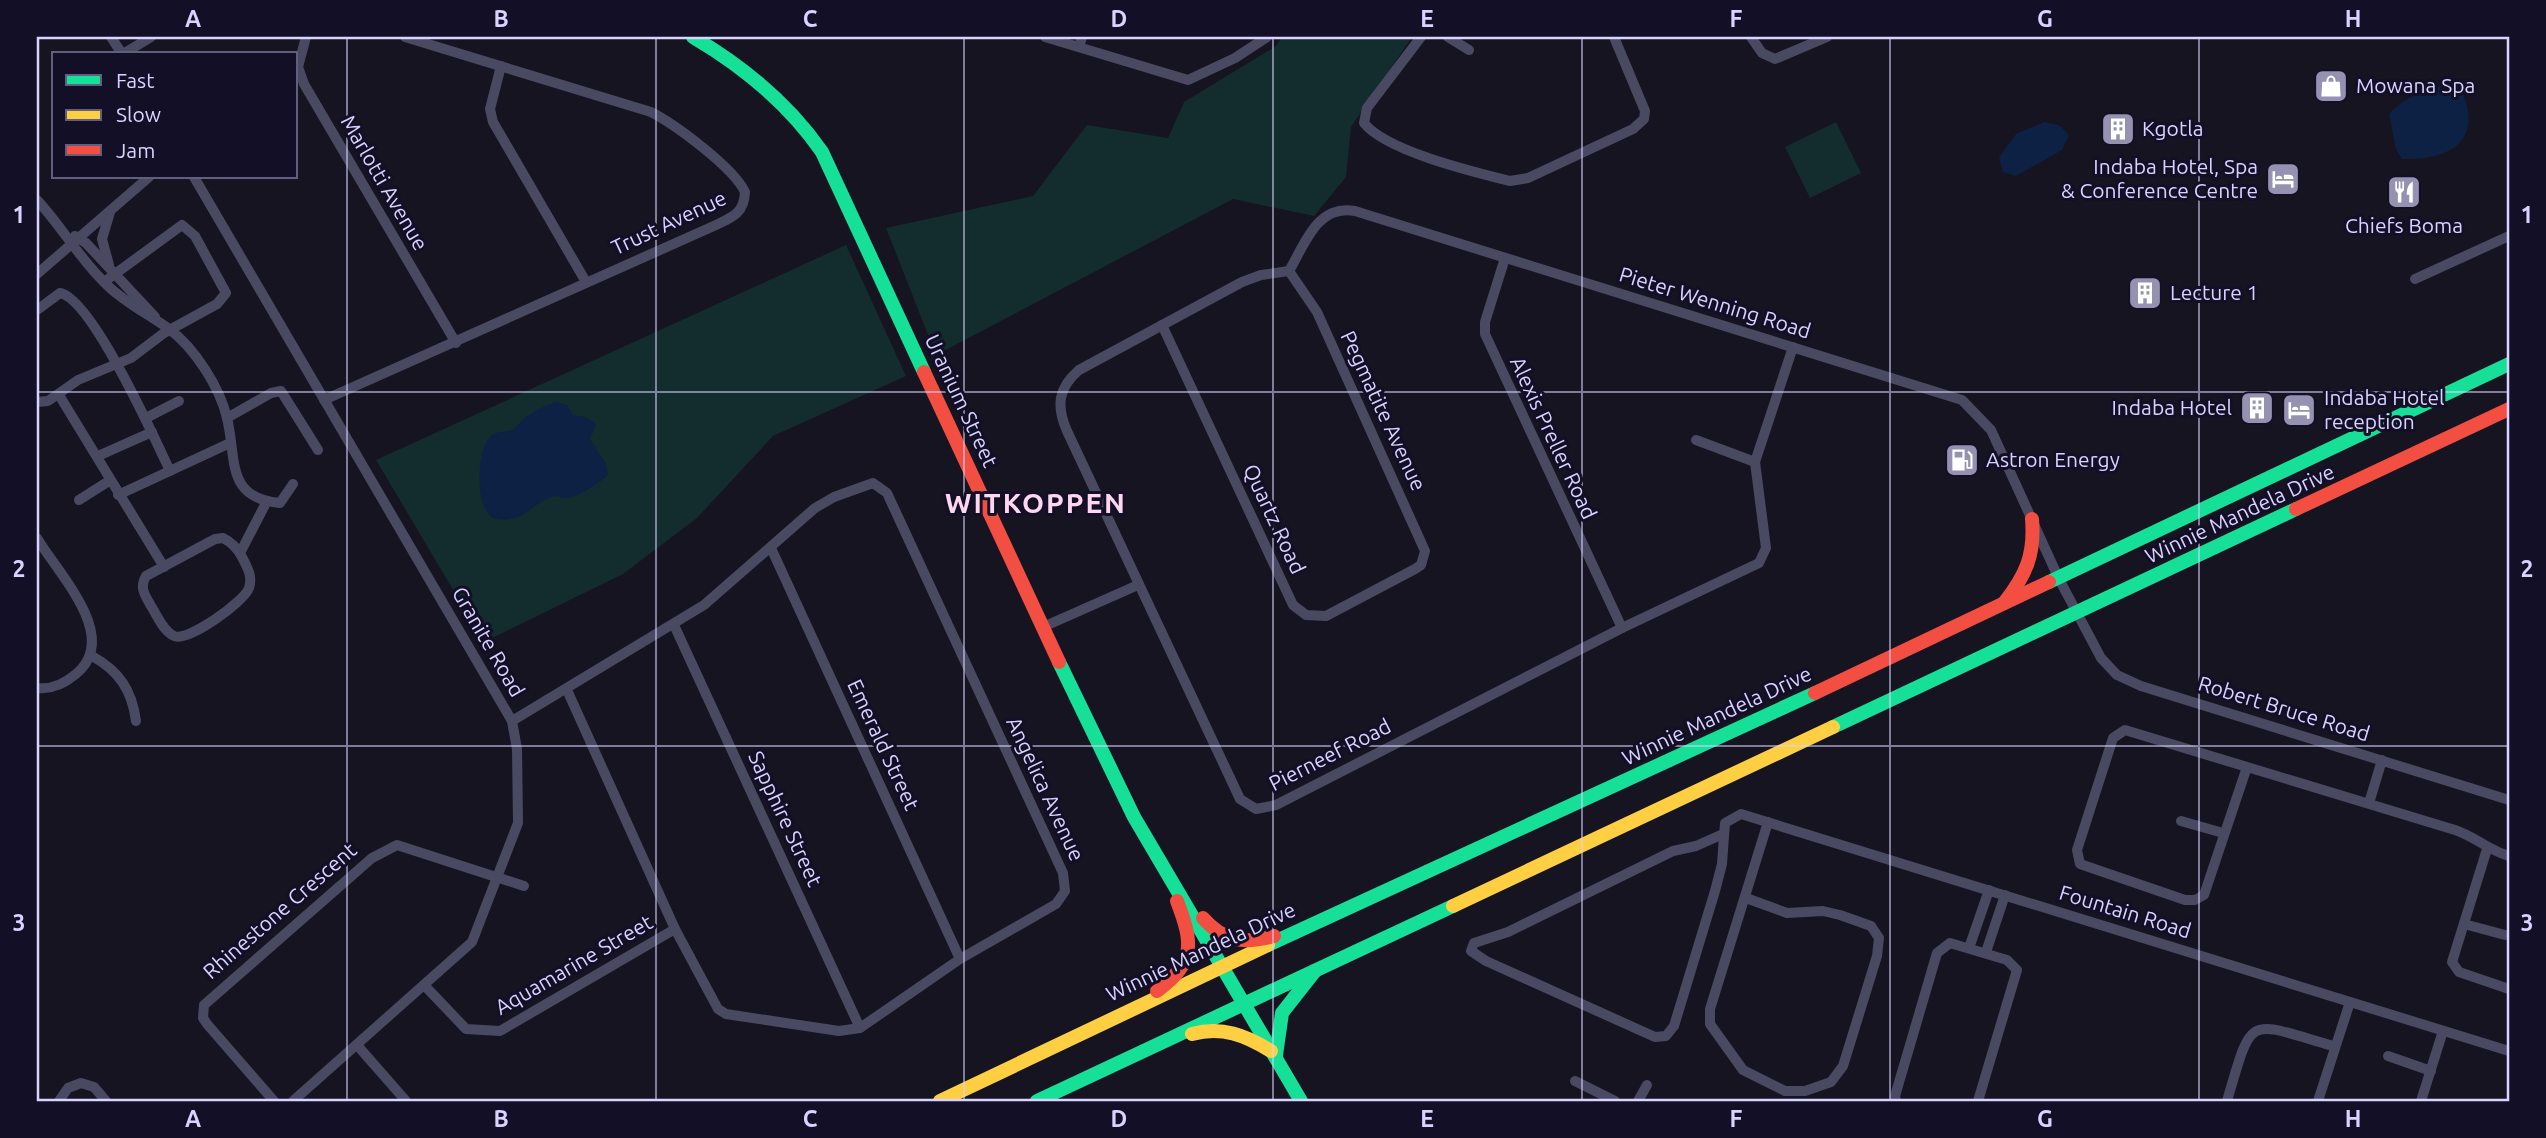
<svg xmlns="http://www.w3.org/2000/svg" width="2546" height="1138" font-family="Ubuntu,sans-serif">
  <rect width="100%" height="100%" fill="#161421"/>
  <g fill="#132c2d">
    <polygon points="1282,37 1412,37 1351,127 1346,177 1314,216 1233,199 936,355 886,228 1033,196 1087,125 1168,138 1184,102 1276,46"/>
    <polygon points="1836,122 1861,173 1810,198 1785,147"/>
    <polygon points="846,245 906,376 773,436 697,518 623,574 484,642 376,460"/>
  </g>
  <g fill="#0d2144">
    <path d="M2442 86 2462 91C2483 142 2450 160 2402 159L2396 149 2389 114C2404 98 2420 92 2442 86Z"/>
    <polygon points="2044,122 2059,125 2069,135 2062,150 2016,176 2003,172 1999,157 2016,134"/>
    <path d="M557 402 567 405 573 415C584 417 589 416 596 425L590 439 606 464 608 475C599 483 579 497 566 498 563 499 559 496 556 496 535 499 525 524 497 519 474 515 476 453 489 438 496 430 505 433 513 430 517 428 520 421 524 419 533 411 546 405 557 402Z"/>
  </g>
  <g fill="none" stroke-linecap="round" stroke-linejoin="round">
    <g stroke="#4a4962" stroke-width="10">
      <polyline points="111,37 122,54"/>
      <polyline points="306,37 298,67 304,84 456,343"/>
      <polyline points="1045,37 1188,80 1235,58 1267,37"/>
      <path d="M1421 37 1367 108 1364 123C1386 151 1474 172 1510 181L1528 178 1633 129 1644 119 1645 111 1614 37"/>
      <polyline points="1448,37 1469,50"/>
      <polyline points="1751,37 1762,53 1775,59 1827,37"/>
      <polyline points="1079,47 1082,37"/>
      <polyline points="123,54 151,37"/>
      <polyline points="501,66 490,109 493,122 586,282"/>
      <polyline points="194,177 512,721 517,749 518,823 472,942 293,1101"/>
      <path d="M37 200C63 228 80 260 108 286 127 304 150 315 169 329 195 348 220 388 227 418 237 459 225 498 280 503L293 484"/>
      <polyline points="75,236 86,243 155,317"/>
      <polyline points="1505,258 1485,322 1485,334 1622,628"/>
      <polyline points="109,265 102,239 110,212"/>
      <path d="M1289 271 1261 275 1242 282 1079 370C1058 388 1056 406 1067 431L1240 799 1256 809 1276 805 1622 628 1759 563 1766 548 1755 462 1793 347"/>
      <path d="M1289 271C1305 244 1317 204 1355 211L1962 400 1991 430 2059 579 2101 658 2117 675 2141 686 2509 800"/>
      <polyline points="37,274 149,177"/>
      <polyline points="2415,279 2509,236"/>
      <path d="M37 310 60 293C92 299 155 439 170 471"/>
      <polyline points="1162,325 1293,605 1306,615 1326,616 1415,569 1421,565 1425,551 1317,312 1289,271"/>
      <polyline points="59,395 164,567"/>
      <path d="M324 400 716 225C733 217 744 213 745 192 734 168 676 125 651 112L405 37"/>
      <polyline points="37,402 48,401 78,380 131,358 164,333 217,304 226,293 195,236 182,225 104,282"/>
      <polyline points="146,418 179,401"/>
      <polyline points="227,418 271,393 281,391 318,450"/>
      <polyline points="1696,440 1755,462"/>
      <polyline points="98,456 152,432"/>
      <polyline points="118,495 230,443"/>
      <polyline points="79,500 109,481"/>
      <path d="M37 538C59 575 121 637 76 674 64 684 52 690 37 688"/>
      <path d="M223 538C231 542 238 549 242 557 247 567 253 576 249 588 244 602 188 642 174 636 163 631 157 615 151 606 145 595 139 588 146 576L215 539Z"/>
      <polyline points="771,548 960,959"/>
      <polyline points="240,553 267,501"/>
      <polyline points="674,625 860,1028"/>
      <polyline points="1043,627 1138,585"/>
      <path d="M92 656C119 671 132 690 136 721"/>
      <polyline points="512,721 704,605 815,508 834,497 873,483 887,493 1063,873 1065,891 1056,904 960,959 860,1028 839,1031 726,1014 718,1009 675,929 567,690"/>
      <path d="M2247 767 2204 895 2195 900H2185L2080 864 2077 850 2113 738 2125 730 2455 830C2476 837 2488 850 2509 856"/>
      <polyline points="2369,803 2382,760"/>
      <polyline points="2181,821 2223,833"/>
      <polyline points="1723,834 1696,846 1673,851 1508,932 1474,943 1471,951 1486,961 1655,1037 1666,1036 1674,1026 1715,891 1722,864 1725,823 1741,814 2509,1051"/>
      <polyline points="2487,849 2452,962 2459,972 2509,989"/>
      <polyline points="1746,898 1787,913 1823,911 1840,915 1871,926 1879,938 1877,956 1843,1066 1831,1082 1805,1091 1785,1091 1743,1070 1710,1024 1710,1009 1768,822"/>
      <polyline points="2464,924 2505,935"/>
      <polyline points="1969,948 1989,890"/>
      <polyline points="1986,952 2005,895"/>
      <polyline points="425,986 466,1029 500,1031 675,929"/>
      <polyline points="357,1045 406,1101"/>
      <polyline points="2388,1056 2431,1071"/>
      <polyline points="1575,1081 1615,1101"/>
      <polyline points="59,1101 68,1088 81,1083 94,1087 106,1101"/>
      <polyline points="274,1101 207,1024 203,1018 204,1005 372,858 397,845 524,886"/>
      <polyline points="1638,1101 1647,1085"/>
      <polyline points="1896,1101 1895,1096 1937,953 1950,943 2007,960 2017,970 1978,1101"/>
      <path d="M2227 1101C2253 1012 2246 1021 2333 1046"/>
      <polyline points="2318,1101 2350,1002"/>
      <polyline points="2421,1101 2443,1031"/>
    </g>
    <g stroke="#16e098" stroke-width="14">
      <path d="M693 37C744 67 788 103 822 152L924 372"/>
      <polyline points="2049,582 2509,364"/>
      <polyline points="1059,662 1134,817 1301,1101"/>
      <polyline points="1833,727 2296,509"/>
      <polyline points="1268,945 1815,693"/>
      <polyline points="1276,1055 1282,1013 1315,971"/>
      <polyline points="1037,1101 1453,906"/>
    </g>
    <g stroke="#ffcf43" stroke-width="14">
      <polyline points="1453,906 1833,727"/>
      <path d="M1192 1034C1222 1026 1245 1035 1271 1051"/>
      <polyline points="940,1101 1268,945"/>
    </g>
    <g stroke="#f24e42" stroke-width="14">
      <polyline points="924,372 1059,662"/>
      <polyline points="2296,509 2509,409"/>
      <path d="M2004 603C2026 575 2035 555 2032 519"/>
      <polyline points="1815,693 2049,582"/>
      <path d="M1203 918C1224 942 1244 944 1274 936"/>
      <path d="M1157 991C1196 962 1193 943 1177 901"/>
    </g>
  </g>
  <path fill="none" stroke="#d9d4ff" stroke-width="2" stroke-opacity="0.55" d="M347 37V1101M656 37V1101M964 37V1101M1273 37V1101M1582 37V1101M1890 37V1101M2199 37V1101M37 392H2509M37 746H2509"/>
  <defs>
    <g id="shop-square" transform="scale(1.75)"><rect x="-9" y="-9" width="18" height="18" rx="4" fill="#9591b1" stroke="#130f26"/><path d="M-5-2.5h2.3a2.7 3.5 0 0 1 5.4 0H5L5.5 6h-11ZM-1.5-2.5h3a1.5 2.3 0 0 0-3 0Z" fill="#fff"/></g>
    <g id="building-square" transform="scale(1.75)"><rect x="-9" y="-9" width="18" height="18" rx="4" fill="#9591b1" stroke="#130f26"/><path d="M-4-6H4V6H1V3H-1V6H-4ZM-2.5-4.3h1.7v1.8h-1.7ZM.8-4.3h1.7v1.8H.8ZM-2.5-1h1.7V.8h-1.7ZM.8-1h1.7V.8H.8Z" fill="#fff"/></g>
    <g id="hotel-square" transform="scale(1.75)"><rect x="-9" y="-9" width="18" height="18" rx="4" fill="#9591b1" stroke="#130f26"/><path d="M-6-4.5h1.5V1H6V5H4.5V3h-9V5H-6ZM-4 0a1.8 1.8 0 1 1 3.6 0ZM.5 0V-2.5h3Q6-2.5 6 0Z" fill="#fff"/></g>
    <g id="restaurant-square" transform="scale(1.75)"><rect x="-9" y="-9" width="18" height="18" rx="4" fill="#9591b1" stroke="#130f26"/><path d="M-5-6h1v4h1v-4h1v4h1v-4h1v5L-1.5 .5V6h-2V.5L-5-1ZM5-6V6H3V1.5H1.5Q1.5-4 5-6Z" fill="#fff"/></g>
    <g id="fuel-square" transform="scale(1.75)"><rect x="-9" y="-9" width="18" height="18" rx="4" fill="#9591b1" stroke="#130f26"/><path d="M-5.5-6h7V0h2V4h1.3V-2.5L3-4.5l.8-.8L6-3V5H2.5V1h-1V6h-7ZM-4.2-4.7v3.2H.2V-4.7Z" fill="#fff"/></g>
  </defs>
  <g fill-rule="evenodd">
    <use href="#shop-square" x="2331" y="86"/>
    <use href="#building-square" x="2118" y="129"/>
    <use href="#hotel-square" x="2283" y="179"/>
    <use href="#restaurant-square" x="2404" y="192"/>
    <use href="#building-square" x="2145" y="293"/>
    <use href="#building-square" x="2257" y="408"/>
    <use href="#hotel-square" x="2299" y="410"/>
    <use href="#fuel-square" x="1962" y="460"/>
  </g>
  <g text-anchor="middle" stroke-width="6" stroke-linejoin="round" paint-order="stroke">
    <g font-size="21" fill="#d9d4ff" stroke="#130f26" text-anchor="start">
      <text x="2356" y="93">Mowana Spa</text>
      <text x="2142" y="136">Kgotla</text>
      <text x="2258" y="174" text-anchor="end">Indaba Hotel, Spa<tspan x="2258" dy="24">&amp; Conference Centre</tspan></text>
      <text x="2404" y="233" text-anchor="middle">Chiefs Boma</text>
      <text x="2170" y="300">Lecture 1</text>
      <text x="2324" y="405">Indaba Hotel<tspan x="2324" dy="24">reception</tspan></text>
      <text x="2232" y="415" text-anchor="end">Indaba Hotel</text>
      <text x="1986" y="467">Astron Energy</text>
    </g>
    <g font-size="21" fill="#d9d4ff" stroke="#130f26">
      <text transform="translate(384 183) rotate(60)" y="7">Marlotti Avenue</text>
      <text transform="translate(669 223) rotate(-25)" y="7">Trust Avenue</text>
      <text transform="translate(1715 303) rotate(17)" y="7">Pieter Wenning Road</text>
      <text transform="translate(961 401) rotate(65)" y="7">Uranium Street</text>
      <text transform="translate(1383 411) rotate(65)" y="7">Pegmatite Avenue</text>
      <text transform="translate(1553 438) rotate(65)" y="7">Alexis Preller Road</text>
      <text transform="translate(2240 514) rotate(-25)" y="7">Winnie Mandela Drive</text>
      <text transform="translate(1274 519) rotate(65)" y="7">Quartz Road</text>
      <text transform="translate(488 642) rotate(60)" y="7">Granite Road</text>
      <text transform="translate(2284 709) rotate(17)" y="7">Robert Bruce Road</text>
      <text transform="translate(1717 716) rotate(-25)" y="7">Winnie Mandela Drive</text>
      <text transform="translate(883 745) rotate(65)" y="7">Emerald Street</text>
      <text transform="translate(1330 755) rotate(-27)" y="7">Pierneef Road</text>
      <text transform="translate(1045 789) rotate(65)" y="7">Angelica Avenue</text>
      <text transform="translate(785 819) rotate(65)" y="7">Sapphire Street</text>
      <text transform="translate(280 911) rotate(-41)" y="7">Rhinestone Crescent</text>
      <text transform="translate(2125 912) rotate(17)" y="7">Fountain Road</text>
      <text transform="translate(1201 952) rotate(-25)" y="7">Winnie Mandela Drive</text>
      <text transform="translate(574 965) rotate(-30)" y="7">Aquamarine Street</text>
    </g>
    <g font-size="28" font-weight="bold" letter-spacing="2" fill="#ffd6f0" stroke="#130f26">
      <text x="1036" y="513">WITKOPPEN</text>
    </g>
  </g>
  <rect width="2546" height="1138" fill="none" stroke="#130f26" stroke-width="77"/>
  <rect x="52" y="52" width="245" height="126" fill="#130f26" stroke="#625e7d" stroke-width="2"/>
  <rect x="66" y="75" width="35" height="10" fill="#16e098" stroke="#625e7d" stroke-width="2"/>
  <text x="116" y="88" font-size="21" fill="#d9d4ff">Fast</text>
  <rect x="66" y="110" width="35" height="10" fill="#ffcf43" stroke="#625e7d" stroke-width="2"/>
  <text x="116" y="122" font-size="21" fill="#d9d4ff">Slow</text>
  <rect x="66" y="145" width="35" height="10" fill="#f24e42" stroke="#625e7d" stroke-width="2"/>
  <text x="116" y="158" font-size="21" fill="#d9d4ff">Jam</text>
  <rect x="38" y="38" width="2470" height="1062" fill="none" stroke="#d9d4ff" stroke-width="2.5"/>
  <g font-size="23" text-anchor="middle" font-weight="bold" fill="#d9d4ff">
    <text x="193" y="27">A</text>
    <text x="501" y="27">B</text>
    <text x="810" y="27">C</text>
    <text x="1119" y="27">D</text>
    <text x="1427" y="27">E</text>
    <text x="1736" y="27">F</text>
    <text x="2045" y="27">G</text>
    <text x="2353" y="27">H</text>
    <text x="19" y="223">1</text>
    <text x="2527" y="223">1</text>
    <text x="19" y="577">2</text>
    <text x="2527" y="577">2</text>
    <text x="19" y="931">3</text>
    <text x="2527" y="931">3</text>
    <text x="193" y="1127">A</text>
    <text x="501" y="1127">B</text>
    <text x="810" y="1127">C</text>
    <text x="1119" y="1127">D</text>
    <text x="1427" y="1127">E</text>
    <text x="1736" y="1127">F</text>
    <text x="2045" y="1127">G</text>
    <text x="2353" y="1127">H</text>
  </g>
</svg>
